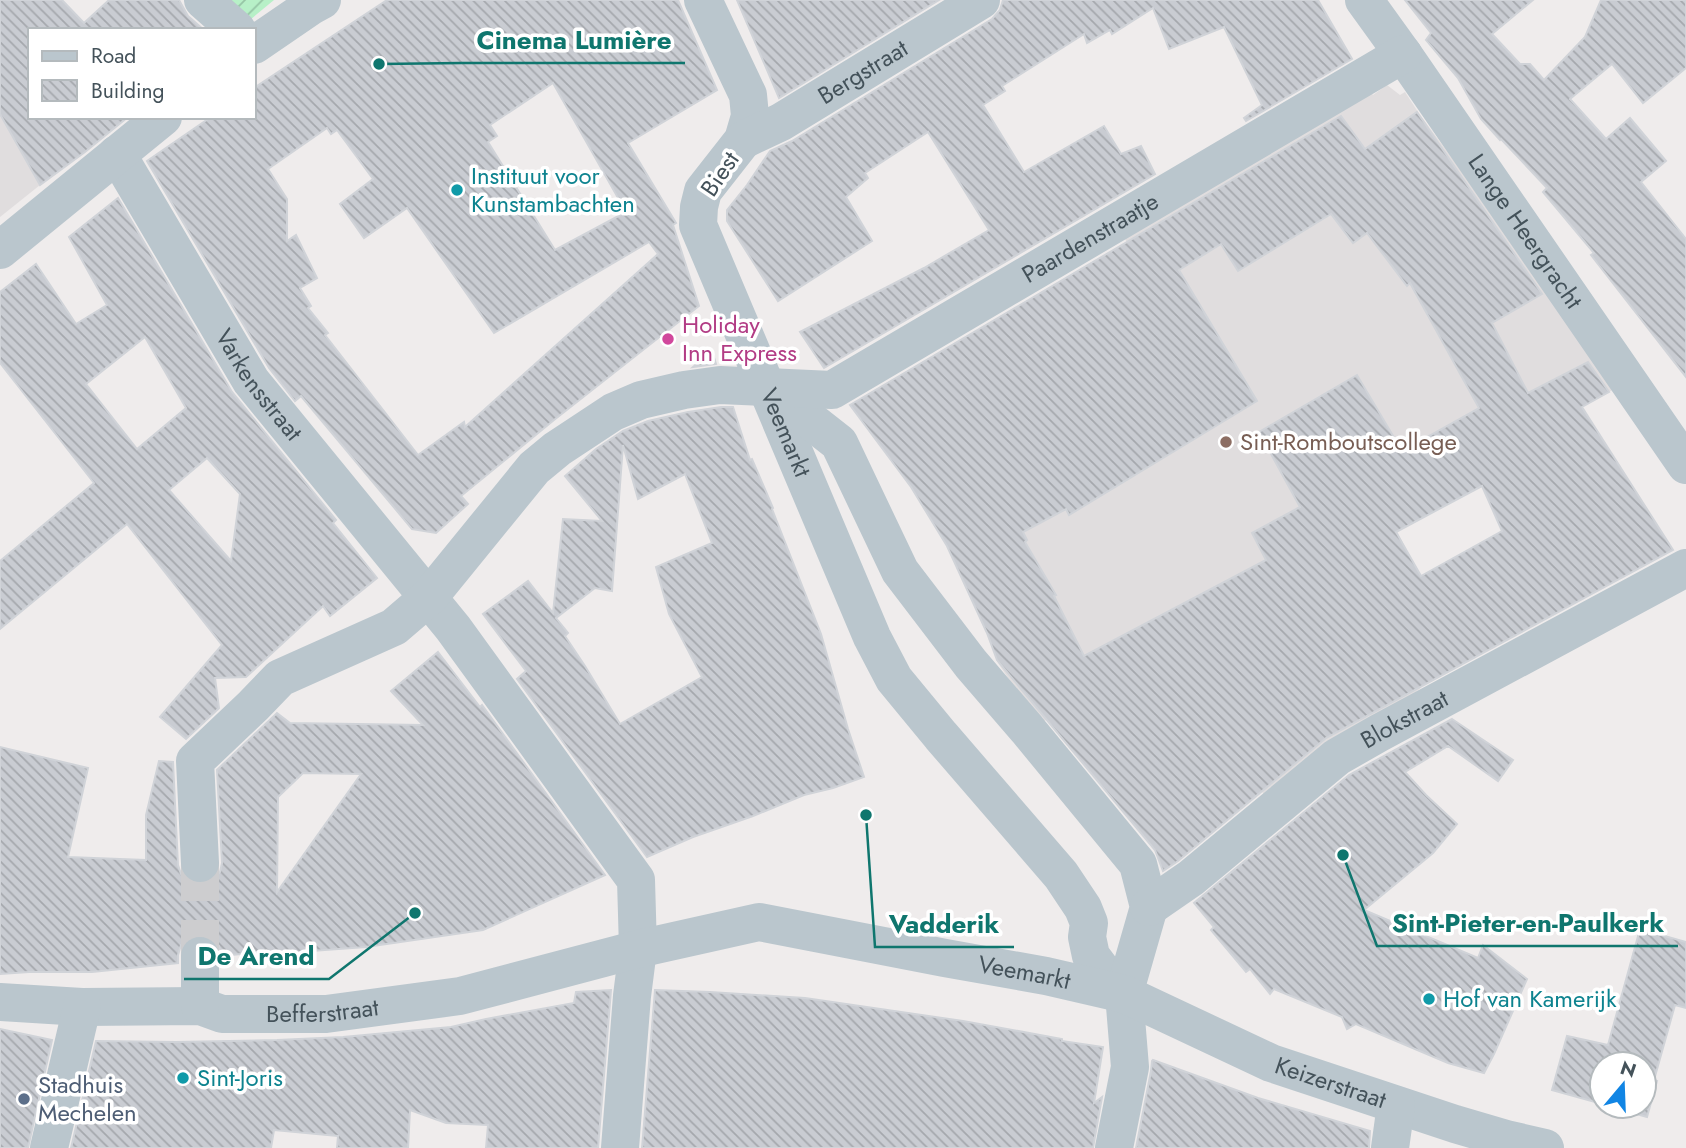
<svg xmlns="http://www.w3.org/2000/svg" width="1686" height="1148" font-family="Jost,sans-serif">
  <defs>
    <pattern id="garden-furrows" width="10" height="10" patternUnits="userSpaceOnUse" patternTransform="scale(1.75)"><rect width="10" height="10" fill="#b7f0c7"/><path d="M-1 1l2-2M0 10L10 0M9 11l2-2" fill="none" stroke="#96c5a5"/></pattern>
    <pattern id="building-back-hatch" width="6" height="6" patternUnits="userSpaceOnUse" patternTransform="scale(1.75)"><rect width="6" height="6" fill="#c9ccd2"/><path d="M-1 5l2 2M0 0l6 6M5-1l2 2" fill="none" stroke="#a5a8ad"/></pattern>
  </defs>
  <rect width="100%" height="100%" fill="#efecec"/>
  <g fill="#e0ddde">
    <polygon points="1387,85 1400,95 1405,92 1418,112 1620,386 1582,406 1594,427 1544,428 1397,531 1410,557 1392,640 1421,688 1268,801 1243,762 1131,673 1039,724 998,663 987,633 947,546 911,487 891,460 1163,297 1125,239 1368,89 1373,95"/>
    <polygon points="0,114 40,185 0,217"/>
  </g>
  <polygon fill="url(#garden-furrows)" points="222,0 274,0 245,24"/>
  <g fill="url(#building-back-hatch)" stroke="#d0d3d8" stroke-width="2" fill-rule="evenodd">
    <polygon points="0,0 62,0 84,23 109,0 179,0 188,16 204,30 30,30 30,117 128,117 85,152 40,185 0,114"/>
    <path d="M387 0H678L717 90 628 143 676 223 673 225 699 306 554 420 461 496 468 504 436 533 412 529 301 396 295 401 269 368 147 161 211 117H254V88ZM553 83 626 212 555 250 488 142 497 136 490 125ZM327 128 331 134 337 130 373 179 340 204 364 238 407 208 494 333 649 242 658 254 465 427 464 422 418 455 325 335 328 333 308 308 311 306 300 288 317 278 296 235 287 241V199L268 169Z"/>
    <polygon points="737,0 939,0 779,98"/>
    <polygon points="1003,0 1318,0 1352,59 1246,121 1244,118 1262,105 1224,27 1169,49 1153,8 1112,34 1110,30 1087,43 1084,34 1002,86 1005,91 983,105 1024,172 1104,126 1121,154 1141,146 1155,174 824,368 800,332 924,268 989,230 928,132 865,173 868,178 846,197 872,241 778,301 727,221 727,210 747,185 770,151 792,141 992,19 1000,10"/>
    <polygon points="1405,0 1533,0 1492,34 1520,64 1530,64 1544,80 1585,37 1601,0 1686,0 1686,68 1643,103 1612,64 1570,99 1606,139 1630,118 1666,161 1641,182 1686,239 1686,377 1591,255 1594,253 1543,192 1547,188 1501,139 1500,140 1481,119 1458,78 1426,40 1431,33"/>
    <path d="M1417 112 1542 294 1492 323 1528 393 1588 362 1609 392 1582 407 1673 550 1326 738 1178 861 1163 871 1155 850 997 660 987 633 947 546 911 487 850 405 1341 116 1365 149ZM1331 214 1353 243 1367 233 1407 286 1410 283 1479 408 1402 451 1357 375 1259 432 1300 507 1252 533 1266 560 1084 656 1054 596 1056 595 1025 542 1027 540 1023 532 1066 509 1069 515 1257 401 1179 270 1221 244 1238 271ZM1482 486 1502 531 1421 576 1396 532Z"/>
    <path d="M118 198 232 392 336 520 333 523 377 578 330 616 323 606 246 677 215 678 219 708 186 739 160 717 222 645 127 524 0 629V561L94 483 0 363V292L36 264 76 324 107 305 69 237ZM145 337 186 408 137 449 86 384ZM207 458 240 494 231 561 169 490Z"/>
    <polygon points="712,351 716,364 693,367"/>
    <path d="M721 407H733L750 460 752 459 773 508 772 509 821 634 848 729 864 777 833 788 804 795 753 816 693 837 647 857 517 679 526 671 483 614 528 581 553 613 563 519 602 521 565 476 596 449 623 431 648 421 688 412ZM623 445 638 499 685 474 712 543 656 567 669 614 702 677 620 724 585 666 565 636 568 633 556 618 595 588 612 591Z"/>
    <path d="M438 652 480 707 482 705 605 875 483 930 366 947 271 954V951L222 956 219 946 211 937 199 934 190 937 181 945 178 955V963L92 972H29L0 974V747L88 768 68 857 146 860V815L159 761 173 762 178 865 181 874 189 882 202 885 212 881 220 872 222 863 217 770 277 713 290 723 423 725 391 691ZM303 773 361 774 277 892 278 797Z"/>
    <polygon points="1452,719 1513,760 1498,781 1448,746 1405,772 1426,795 1457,824 1433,853 1364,910 1478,958 1483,945 1527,979 1494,1054 1484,1073 1448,1063 1356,1024 1347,1029 1342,1017 1274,989 1270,994 1250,969 1246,972 1211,930 1214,927 1194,903 1349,775"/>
    <polygon points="1640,929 1686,942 1686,1008 1675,1005 1654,1080 1657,1081 1647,1117 1608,1106 1644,1106 1644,1064 1602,1064 1602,1104 1552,1090 1567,1036 1608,1045"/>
    <polygon points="611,990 598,1148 486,1148 488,1125 446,1123 410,1110 408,1148 337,1148 338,1136 274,1130 271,1148 71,1148 96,1041 176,1042 277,1040 343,1037 451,1027 486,1019 574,1003 576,992"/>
    <polygon points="655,990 710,992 805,998 963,1021 1062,1039 1062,1041 1103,1047 1094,1103 1102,1097 1093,1148 642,1148"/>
    <polygon points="0,1029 52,1040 28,1148 0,1148"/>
    <polygon points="1153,1060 1258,1098 1370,1131 1369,1148 1136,1148 1151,1071 1152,1061"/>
  </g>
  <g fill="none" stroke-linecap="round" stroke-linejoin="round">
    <polyline stroke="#cdcdcf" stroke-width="38" stroke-dasharray="38 19" stroke-linecap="butt" points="200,863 200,956"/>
    <g stroke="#bac6cd" stroke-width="38">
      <polyline points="203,0 237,30"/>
      <path id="s1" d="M703 0 748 95 750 116 743 140 703 191 699 207 698 225 872 637 894 679 941 736 1061 875 1083 908 1089 923 1087 937 1091 956 1103 972 1124 994"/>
      <path id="s2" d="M1364 0 1403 54 1686 465"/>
      <polyline points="254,45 311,6 322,0"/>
      <path id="s3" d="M743 140 781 122 981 0"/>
      <path id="s4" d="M117 154 251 381 453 628 636 880 638 949 632 996 620 1148"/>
      <polyline points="0,250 163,117"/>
      <polyline points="769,388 839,443 900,571 971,664 1027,729 1138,864 1149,907 1124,994 1130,1067 1114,1148"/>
      <path id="s5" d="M200 863 195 761 253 706 280 678 394 627 429 597 534 468 557 449 613 412 641 400 684 390 720 385 832 390 1403 54"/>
      <path id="s6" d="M1149 907 1191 878 1337 757 1379 733 1686 568"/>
      <path id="s7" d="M0 1002 82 1007 200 1006 222 1014H326L460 996 638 949 759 922 945 958 1046 976 1124 994 1271 1063 1455 1124 1506 1139 1545 1148"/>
      <polyline points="200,1006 200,956"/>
      <polyline points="49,1148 82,1007"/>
      <polyline points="1390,1148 1396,1105"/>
    </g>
  </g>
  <g fill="#0f9aa8" stroke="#fff" stroke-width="2.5">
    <circle cx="457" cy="190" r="7"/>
    <circle cx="1429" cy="999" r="7"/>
    <circle cx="183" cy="1078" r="7"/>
  </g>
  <circle fill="#d1479c" stroke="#fff" stroke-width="2.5" cx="668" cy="339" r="7"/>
  <circle fill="#8d6e63" stroke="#fff" stroke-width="2.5" cx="1226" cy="442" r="7"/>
  <circle fill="#5c6f8a" stroke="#fff" stroke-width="2.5" cx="24" cy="1099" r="7"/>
  <g text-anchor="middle" stroke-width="7" stroke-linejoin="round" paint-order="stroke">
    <g font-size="24" fill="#44525a" stroke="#fff">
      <text dy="8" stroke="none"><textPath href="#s3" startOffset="138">Bergstraat</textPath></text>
      <text transform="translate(720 174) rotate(-56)" y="8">Biest</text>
      <text dy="8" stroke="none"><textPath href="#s2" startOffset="282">Lange Heergracht</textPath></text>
      <text dy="8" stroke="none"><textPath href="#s5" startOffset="1178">Paardenstraatje</textPath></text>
      <text dy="8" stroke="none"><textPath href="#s4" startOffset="271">Varkensstraat</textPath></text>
      <text dy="8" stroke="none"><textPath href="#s1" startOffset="476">Veemarkt</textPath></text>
      <text dy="8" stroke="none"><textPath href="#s6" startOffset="318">Blokstraat</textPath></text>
      <text dy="8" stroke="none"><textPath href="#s7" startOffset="1041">Veemarkt</textPath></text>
      <text dy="8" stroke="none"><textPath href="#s7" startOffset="324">Befferstraat</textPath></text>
      <text dy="8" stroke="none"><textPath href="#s7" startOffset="1368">Keizerstraat</textPath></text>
    </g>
    <g font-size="24" fill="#0d838f" stroke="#fff" text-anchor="start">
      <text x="471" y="184">Instituut voor<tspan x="471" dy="28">Kunstambachten</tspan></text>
      <text x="1443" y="1007">Hof van Kamerijk</text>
      <text x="197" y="1086">Sint-Joris</text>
    </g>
    <g font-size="24" fill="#b23c85" stroke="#fff" text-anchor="start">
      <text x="682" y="333">Holiday<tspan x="682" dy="28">Inn Express</tspan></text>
    </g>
    <g font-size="24" fill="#785e54" stroke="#fff" text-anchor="start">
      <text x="1240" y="450">Sint-Romboutscollege</text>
    </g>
    <g font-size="24" fill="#4e5e75" stroke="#fff" text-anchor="start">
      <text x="38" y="1093">Stadhuis<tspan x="38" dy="28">Mechelen</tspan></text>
    </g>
  </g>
  <path fill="none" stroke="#0f766e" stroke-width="2.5" d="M379 64L462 63H685M1343 855L1377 946H1678M866 815L875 947H1014M415 913L329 979H184"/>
  <g fill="#0f766e" stroke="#fff" stroke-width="2.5">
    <circle cx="379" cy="64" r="7"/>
    <circle cx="1343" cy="855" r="7"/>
    <circle cx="866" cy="815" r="7"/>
    <circle cx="415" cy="913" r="7"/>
  </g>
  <g font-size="26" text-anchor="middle" font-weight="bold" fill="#0f766e" stroke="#fff" stroke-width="7" stroke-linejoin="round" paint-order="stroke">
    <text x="574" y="49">Cinema Lumière</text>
    <text x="1528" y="932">Sint-Pieter-en-Paulkerk</text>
    <text x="944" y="933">Vadderik</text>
    <text x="256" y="965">De Arend</text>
  </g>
  <rect x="28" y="28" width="228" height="91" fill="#ffffff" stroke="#b4babd" stroke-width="2"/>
  <rect x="42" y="51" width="35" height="10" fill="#bac6cd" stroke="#b4babd" stroke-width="2"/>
  <text x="91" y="63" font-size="21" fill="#44525a">Road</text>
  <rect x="42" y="80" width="35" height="21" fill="url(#building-back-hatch)" stroke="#b4babd" stroke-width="2"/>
  <text x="91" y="98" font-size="21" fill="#44525a">Building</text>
  <g transform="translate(1623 1085) rotate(19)"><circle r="33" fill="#ffffff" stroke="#b4babd" stroke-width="2"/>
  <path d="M0-5L12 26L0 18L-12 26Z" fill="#1185e4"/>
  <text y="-10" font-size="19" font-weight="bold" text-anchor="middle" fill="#44525a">N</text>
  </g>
</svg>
